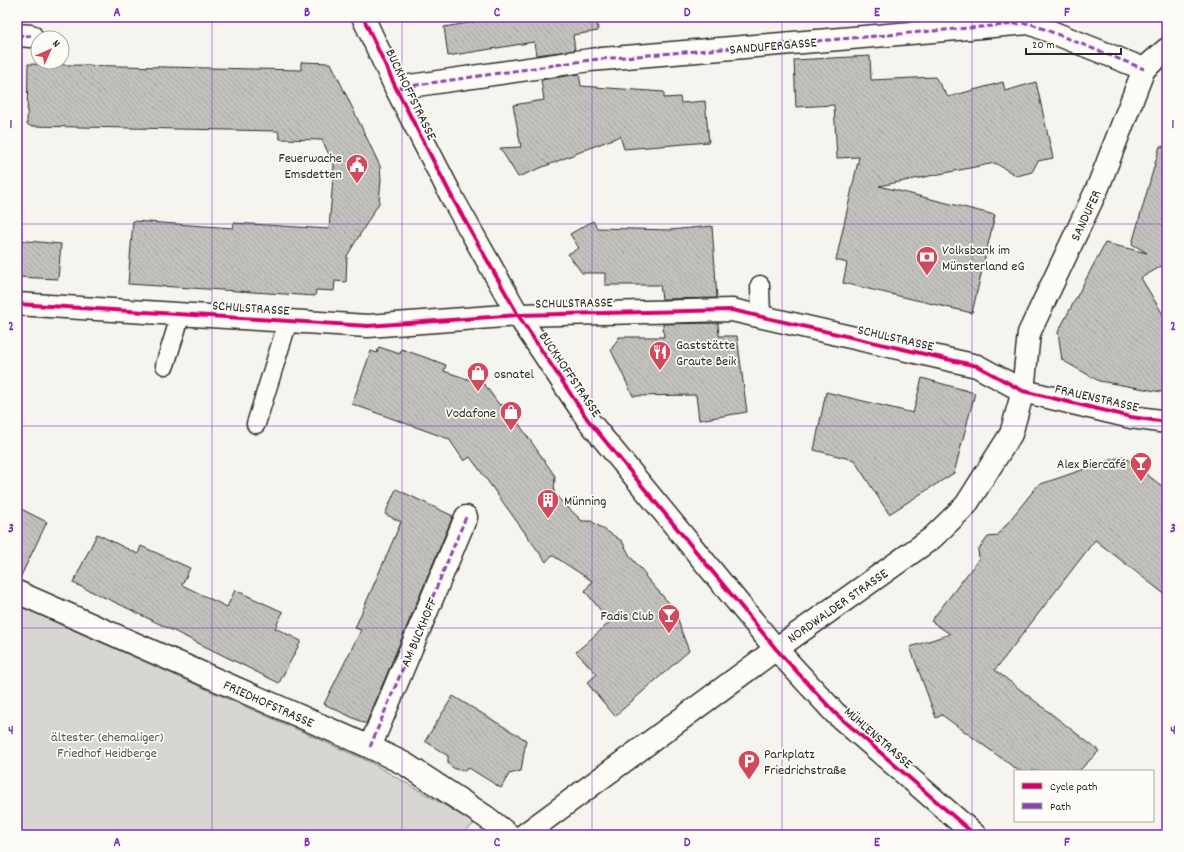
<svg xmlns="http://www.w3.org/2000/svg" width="1184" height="852" font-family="Dekko,sans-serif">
  <defs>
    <pattern id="building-back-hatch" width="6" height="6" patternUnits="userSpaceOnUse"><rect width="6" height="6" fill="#c2c1be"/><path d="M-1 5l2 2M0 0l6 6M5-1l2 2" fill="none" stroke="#a7a6a3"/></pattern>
  </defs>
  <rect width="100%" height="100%" fill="#f5f4ef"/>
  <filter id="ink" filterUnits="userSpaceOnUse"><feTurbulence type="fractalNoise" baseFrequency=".025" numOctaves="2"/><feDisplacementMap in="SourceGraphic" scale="8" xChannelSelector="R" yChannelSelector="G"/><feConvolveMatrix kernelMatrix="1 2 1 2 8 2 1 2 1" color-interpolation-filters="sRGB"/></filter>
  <g filter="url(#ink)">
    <polygon fill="#d7d6d2" stroke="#81807e" points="17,605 370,762 475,823 461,835 17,835"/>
    <g fill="url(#building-back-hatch)" stroke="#2b2b2b">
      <polygon points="503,17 597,17 598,31 573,35 575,50 536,55 534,42 448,56 444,27"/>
      <polygon points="870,56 871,80 935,77 948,97 1003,82 1005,91 1036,82 1053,158 1038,161 1032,172 1017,176 995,163 879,186 995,215 972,313 843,283 847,263 836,260 859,157 837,158 834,105 796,107 794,60"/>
      <polygon points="301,62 331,63 380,166 381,179 379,203 347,256 346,282 335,281 334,291 316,290 315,296 128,284 133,221 233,228 234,223 329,229 334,165 322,140 280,139 278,131 30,126 27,124 28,64 301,70"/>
      <polygon points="579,74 581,86 664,92 664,98 680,97 681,103 705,101 709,142 624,149 620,136 518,177 500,148 521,147 513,105 544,100 541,80"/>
      <polygon points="1160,146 1167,147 1167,265 1165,264 1141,278 1167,321 1167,393 1099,381 1062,360 1058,332 1105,243 1147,253 1132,244"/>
      <polygon points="593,221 597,228 670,230 712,226 717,298 662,299 660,285 605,285 605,273 582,273 568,254 579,248 570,234"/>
      <polygon points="17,240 61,244 58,279 17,277"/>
      <polygon points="718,323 719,336 737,336 747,412 699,420 696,395 633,396 611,350 619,337 664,337 663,324"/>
      <polygon points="379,347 400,354 401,349 433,360 446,365 444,371 485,385 500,406 502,404 511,415 512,414 555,476 554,494 582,521 591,521 622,541 630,556 646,575 645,576 676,611 681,630 689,651 615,716 587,683 597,674 576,652 610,622 585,591 592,581 552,555 546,562 479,469 470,457 464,461 449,439 352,404 371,351 377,353"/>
      <polygon points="922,378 975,393 954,473 889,514 854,460 814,450 826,392 913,413"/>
      <polygon points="1123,456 1167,490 1167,596 1095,540 995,670 1099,751 1079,771 1019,771 942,715 936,718 910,647 950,634 931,621 979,559 978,550 988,537 997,536 1038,485"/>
      <polygon points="396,489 453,516 366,724 324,704 361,630 355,628 401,522 385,514"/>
      <polygon points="17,507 47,522 19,580 17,580"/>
      <polygon points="97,534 138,554 141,546 190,568 182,585 227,607 235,590 283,612 275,628 301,641 279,683 123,606 73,583"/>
      <polygon points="453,696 526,740 521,771 509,774 501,788 469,768 464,771 455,769 448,764 448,756 425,741"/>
    </g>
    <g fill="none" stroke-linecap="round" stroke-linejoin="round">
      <g stroke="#2b2b2b" stroke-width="21">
        <g id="service">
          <polyline points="760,285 761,317"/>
          <polyline points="165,365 181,314"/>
          <polyline points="256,424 288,321"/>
        </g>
      </g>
      <g stroke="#2b2b2b" stroke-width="25">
        <g id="minor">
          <polyline points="17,35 31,36"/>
          <polyline points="396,88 590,60 1029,23 1144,69"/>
          <polyline points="17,304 368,326 518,315 732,310 977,366 1023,391 1131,417 1167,422"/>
          <polyline points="17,592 370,747 405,764 486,817 509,835"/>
          <polyline points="776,649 932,538 966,505 1011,434 1023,391 1029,333 1098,187 1144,69 1167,49"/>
          <polyline points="370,747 466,517"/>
        </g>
      </g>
      <g stroke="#2b2b2b" stroke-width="25">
        <polyline id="tertiary" points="363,17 396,88 454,201 518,315 588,420 776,649 835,713 975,835"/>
      </g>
      <g stroke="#2b2b2b" stroke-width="25">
        <polyline id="secondary" points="524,835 776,649"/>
      </g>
      <use href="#service" stroke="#fdfcf7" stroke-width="18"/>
      <use href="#minor" stroke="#fdfcf7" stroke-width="22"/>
      <use href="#tertiary" stroke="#fdfcf7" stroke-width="22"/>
      <use href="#secondary" stroke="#fdfcf7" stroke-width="22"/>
      <g stroke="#8e44ad" stroke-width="3" stroke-dasharray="6 3" stroke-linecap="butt">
        <polyline points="17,35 31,36"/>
        <polyline points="396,88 590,60 1029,23 1144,69"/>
        <polyline points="370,747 466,517"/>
      </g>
      <g stroke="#fdfcf7" stroke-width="6">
        <g id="cycleway">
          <polyline points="363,17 396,88 454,201 518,315 588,420 776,649 835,713 975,835"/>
          <polyline points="17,304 368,326 518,315 732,310 977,366 1023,391 1131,417 1167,422"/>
        </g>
      </g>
      <use href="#cycleway" stroke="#d6006c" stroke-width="4"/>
    </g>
  </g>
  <path fill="none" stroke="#7b2cbf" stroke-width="1" stroke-opacity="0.55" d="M212 17V835M402 17V835M592 17V835M782 17V835M972 17V835M17 224H1167M17 426H1167M17 628H1167"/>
  <defs>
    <g id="civic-pin" transform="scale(1.15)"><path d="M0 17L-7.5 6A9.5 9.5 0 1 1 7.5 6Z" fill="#d1495b" stroke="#fdfcf7"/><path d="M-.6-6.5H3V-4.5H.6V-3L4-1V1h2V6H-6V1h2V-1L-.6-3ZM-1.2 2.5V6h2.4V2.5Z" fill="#fff"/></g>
    <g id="bank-pin" transform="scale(1.15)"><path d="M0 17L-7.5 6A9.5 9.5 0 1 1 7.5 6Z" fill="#d1495b" stroke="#fdfcf7"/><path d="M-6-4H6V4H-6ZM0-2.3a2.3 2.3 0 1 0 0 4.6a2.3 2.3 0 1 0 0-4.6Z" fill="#fff"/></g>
    <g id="restaurant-pin" transform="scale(1.15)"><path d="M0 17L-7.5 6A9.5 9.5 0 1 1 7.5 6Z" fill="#d1495b" stroke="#fdfcf7"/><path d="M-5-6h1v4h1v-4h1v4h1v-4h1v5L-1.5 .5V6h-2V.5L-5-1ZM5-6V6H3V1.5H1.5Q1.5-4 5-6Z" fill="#fff"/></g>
    <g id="shop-pin" transform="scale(1.15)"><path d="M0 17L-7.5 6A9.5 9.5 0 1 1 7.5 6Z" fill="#d1495b" stroke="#fdfcf7"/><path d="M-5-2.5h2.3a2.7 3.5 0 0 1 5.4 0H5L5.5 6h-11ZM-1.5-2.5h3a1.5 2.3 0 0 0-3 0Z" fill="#fff"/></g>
    <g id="bar-pin" transform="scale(1.15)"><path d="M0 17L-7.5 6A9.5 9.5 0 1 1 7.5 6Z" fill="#d1495b" stroke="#fdfcf7"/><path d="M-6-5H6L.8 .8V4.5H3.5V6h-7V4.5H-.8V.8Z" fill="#fff"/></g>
    <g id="building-pin" transform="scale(1.15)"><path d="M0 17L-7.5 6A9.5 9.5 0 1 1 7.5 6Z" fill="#d1495b" stroke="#fdfcf7"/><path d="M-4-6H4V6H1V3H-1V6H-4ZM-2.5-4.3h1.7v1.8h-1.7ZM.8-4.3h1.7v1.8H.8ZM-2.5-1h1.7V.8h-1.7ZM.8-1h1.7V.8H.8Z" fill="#fff"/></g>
    <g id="parking-pin" transform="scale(1.15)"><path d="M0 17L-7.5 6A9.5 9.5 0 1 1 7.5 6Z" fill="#d1495b" stroke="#fdfcf7"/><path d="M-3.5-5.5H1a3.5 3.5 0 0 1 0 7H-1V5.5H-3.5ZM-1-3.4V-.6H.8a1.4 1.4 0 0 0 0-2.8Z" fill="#fff"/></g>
  </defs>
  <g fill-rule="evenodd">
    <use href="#civic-pin" x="357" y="165"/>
    <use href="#bank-pin" x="927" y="257"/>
    <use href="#restaurant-pin" x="660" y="352"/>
    <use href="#shop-pin" x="478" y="373"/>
    <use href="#shop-pin" x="511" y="412"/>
    <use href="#bar-pin" x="1141" y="463"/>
    <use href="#building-pin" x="548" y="500"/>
    <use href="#bar-pin" x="669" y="615"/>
    <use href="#parking-pin" x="749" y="761"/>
  </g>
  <g text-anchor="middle" stroke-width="3.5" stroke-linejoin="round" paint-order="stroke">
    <g font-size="14" fill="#2b2b2b" stroke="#fdfcf7">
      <text transform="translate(773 45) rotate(-5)" y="5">SANDUFERGASSE</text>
      <text transform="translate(412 94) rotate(64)" y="5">BUCKHOFFSTRASSE</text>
      <text transform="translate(1085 215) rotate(-65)" y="5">SANDUFER</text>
      <text transform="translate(574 302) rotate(-1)" y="5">SCHULSTRASSE</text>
      <text transform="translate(251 307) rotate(4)" y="5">SCHULSTRASSE</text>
      <text transform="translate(896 337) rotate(13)" y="5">SCHULSTRASSE</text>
      <text transform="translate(571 374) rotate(56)" y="5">BUCKHOFFSTRASSE</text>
      <text transform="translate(1097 397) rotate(13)" y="5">FRAUENSTRASSE</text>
      <text transform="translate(837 605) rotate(-35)" y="5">NORDWALDER STRASSE</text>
      <text transform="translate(418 632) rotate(-67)" y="5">AM BUCKHOFF</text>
      <text transform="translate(269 703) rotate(24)" y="5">FRIEDHOFSTRASSE</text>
      <text transform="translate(879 737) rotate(41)" y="5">MÜHLENSTRASSE</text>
    </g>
    <g font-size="14" fill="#2b2b2b" stroke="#fdfcf7" text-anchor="start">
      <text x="342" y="162" text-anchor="end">Feuerwache<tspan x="342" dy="16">Emsdetten</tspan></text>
      <text x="942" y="254">Volksbank im<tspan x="942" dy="16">Münsterland eG</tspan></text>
      <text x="676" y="349">Gaststätte<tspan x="676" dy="16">Graute Beik</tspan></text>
      <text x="494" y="378">osnatel</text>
      <text x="496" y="417" text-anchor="end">Vodafone</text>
      <text x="1126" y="468" text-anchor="end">Alex Biercafé</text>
      <text x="564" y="505">Münning</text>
      <text x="654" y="620" text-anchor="end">Fadis Club</text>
      <text x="764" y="758">Parkplatz<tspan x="764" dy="16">Friedrichstraße</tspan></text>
    </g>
    <g font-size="14" fill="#565655" stroke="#fdfcf7">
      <text x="107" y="741">ältester (ehemaliger)<tspan x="107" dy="16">Friedhof Heidberge</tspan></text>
    </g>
  </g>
  <rect width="1184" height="852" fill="none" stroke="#fdfcf7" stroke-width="44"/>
  <rect x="1014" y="770" width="140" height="52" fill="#fdfcf7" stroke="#a9a8a5"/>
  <rect x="1022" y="783" width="20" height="6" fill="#d6006c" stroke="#a9a8a5"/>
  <text x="1050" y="790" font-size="12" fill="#2b2b2b">Cycle path</text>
  <rect x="1022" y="803" width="20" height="6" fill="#8e44ad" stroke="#a9a8a5"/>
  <text x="1050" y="810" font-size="12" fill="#2b2b2b">Path</text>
  <g transform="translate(50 50) rotate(45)"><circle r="19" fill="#fdfcf7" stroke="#a9a8a5"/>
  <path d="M0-3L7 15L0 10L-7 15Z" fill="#d1495b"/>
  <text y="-6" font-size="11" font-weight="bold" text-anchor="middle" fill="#2b2b2b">N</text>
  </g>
  <path d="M1026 48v6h95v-6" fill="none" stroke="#2b2b2b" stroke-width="2"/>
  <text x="1032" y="48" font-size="12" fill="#2b2b2b" stroke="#fdfcf7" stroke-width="3" paint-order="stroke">20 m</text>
  <rect x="22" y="22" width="1140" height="808" fill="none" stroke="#7b2cbf" stroke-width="1.5"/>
  <g font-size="13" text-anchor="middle" font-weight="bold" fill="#7b2cbf">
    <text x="117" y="16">A</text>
    <text x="307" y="16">B</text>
    <text x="497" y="16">C</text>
    <text x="687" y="16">D</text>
    <text x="877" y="16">E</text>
    <text x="1067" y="16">F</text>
    <text x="11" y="128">1</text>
    <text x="1173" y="128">1</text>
    <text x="11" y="330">2</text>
    <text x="1173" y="330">2</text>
    <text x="11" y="532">3</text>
    <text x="1173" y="532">3</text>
    <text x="11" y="734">4</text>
    <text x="1173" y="734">4</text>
    <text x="117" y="846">A</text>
    <text x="307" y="846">B</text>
    <text x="497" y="846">C</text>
    <text x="687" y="846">D</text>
    <text x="877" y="846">E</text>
    <text x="1067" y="846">F</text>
  </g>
</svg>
